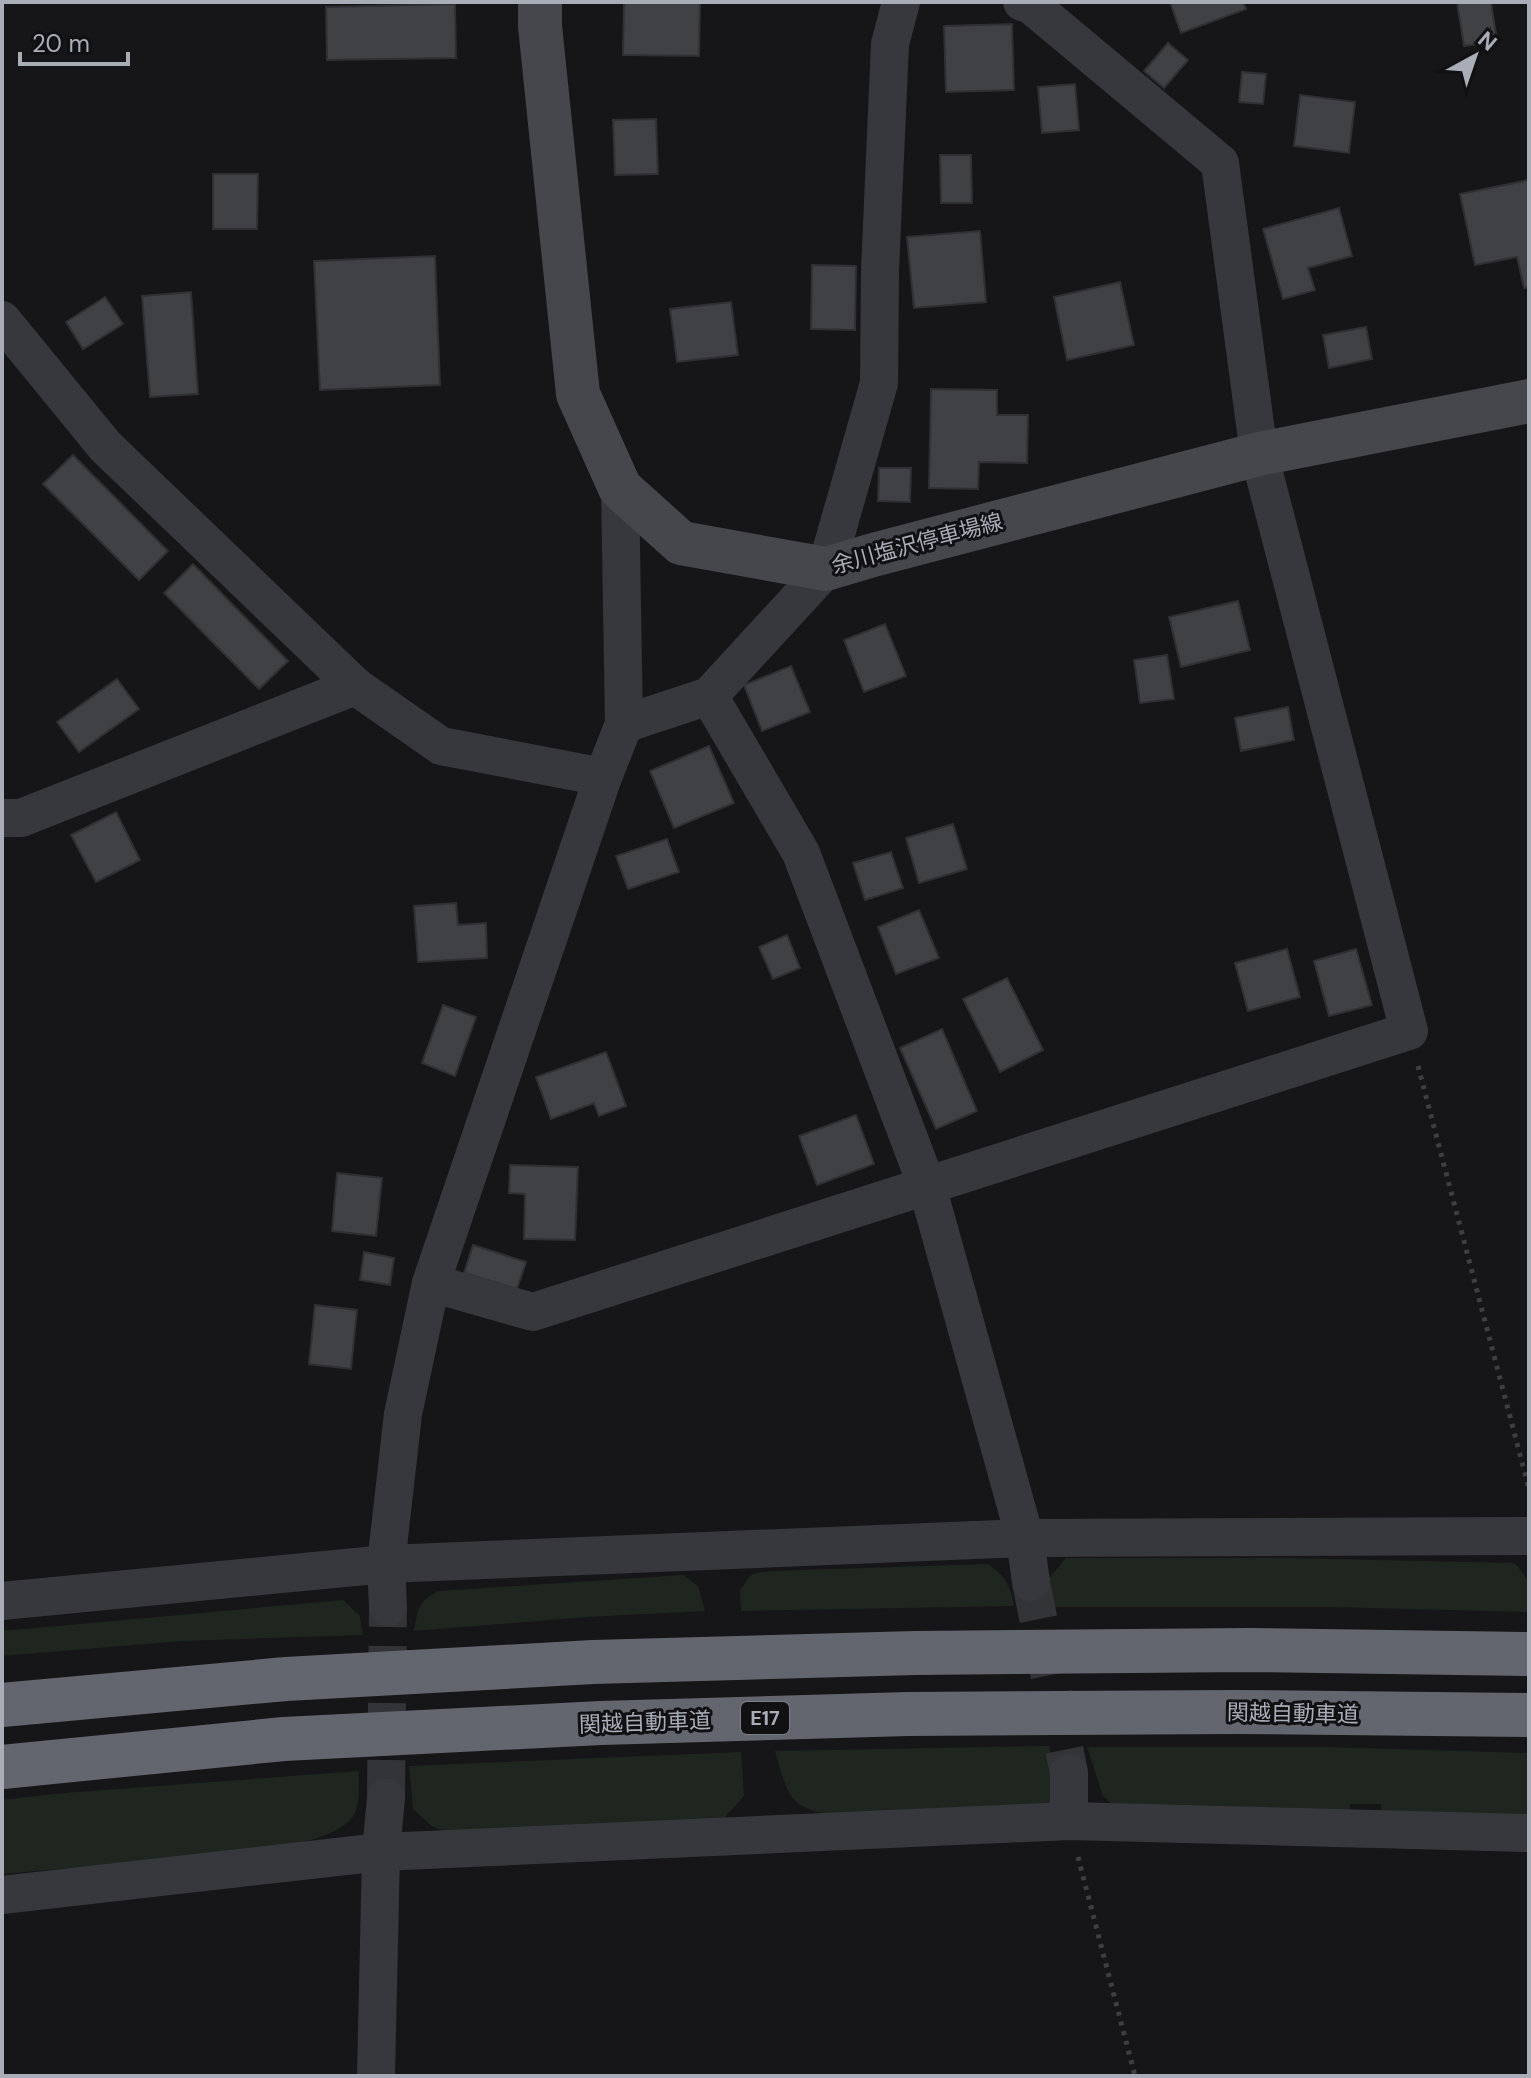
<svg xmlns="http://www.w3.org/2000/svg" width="1531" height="2078" font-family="'DM Sans','Noto Sans JP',sans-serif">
  <rect width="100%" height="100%" fill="#161618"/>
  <g fill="#1e261f">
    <path d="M1066 1558H1286L1514 1563C1531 1578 1529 1590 1529 1612L1333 1607H1052L1049 1578Z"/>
    <path d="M988 1564C1004 1575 1011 1586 1014 1606L741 1611 740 1590 752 1574 771 1571Z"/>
    <path d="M683 1575 698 1586 705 1611 587 1617 414 1631C418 1609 418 1601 439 1591Z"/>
    <polygon points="343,1600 360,1616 363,1635 182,1641 2,1656 2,1631"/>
    <path d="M1049 1746 1060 1795 1044 1813 838 1815C788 1810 788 1795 775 1751Z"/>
    <polygon points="1087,1747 1328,1747 1529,1753 1529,1817 1382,1819 1381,1804 1350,1804 1349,1825 1117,1809 1103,1796"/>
    <polygon points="741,1752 744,1796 725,1817 704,1825 456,1834 433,1827 413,1809 409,1766"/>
    <path d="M359 1771C358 1783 360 1799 356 1810 348 1838 279 1848 253 1852L2 1874V1800L64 1793Z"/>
  </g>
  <g fill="#404145" stroke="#303034" stroke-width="2">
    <polygon points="624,2 700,2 699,56 623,55"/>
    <polygon points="1170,2 1243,2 1246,9 1181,33"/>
    <polygon points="1457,2 1491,2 1497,41 1464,46"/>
    <polygon points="455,4 456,58 327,60 326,7"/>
    <polygon points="1012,24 1014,90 946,92 944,26"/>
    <polygon points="1168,43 1188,60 1164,88 1144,71"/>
    <polygon points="1242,72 1266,74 1263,104 1239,102"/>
    <polygon points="1075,84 1079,130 1042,133 1038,87"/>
    <polygon points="1300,95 1355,102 1349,153 1294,146"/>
    <polygon points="656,119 658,174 615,175 613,120"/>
    <polygon points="940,155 971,155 972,203 941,203"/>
    <polygon points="213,174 258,174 257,229 213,229"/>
    <polygon points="1529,180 1529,287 1524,288 1517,257 1475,265 1460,194"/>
    <polygon points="1339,208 1352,256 1308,268 1315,290 1283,299 1263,229"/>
    <polygon points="980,231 986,302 914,308 907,237"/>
    <polygon points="435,256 440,385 320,390 314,261"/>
    <polygon points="812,265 856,266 855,330 811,329"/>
    <polygon points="1120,282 1134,345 1067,360 1054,297"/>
    <polygon points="191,292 198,394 150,397 142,296"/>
    <polygon points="105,297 123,324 83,349 66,322"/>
    <polygon points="731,302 738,355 677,362 670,309"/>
    <polygon points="1366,327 1372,359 1329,368 1323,335"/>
    <polygon points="931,389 997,390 997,415 1028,415 1027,463 979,462 978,489 929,488"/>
    <polygon points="73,455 168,551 139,580 43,484"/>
    <polygon points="879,468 911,468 910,502 878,501"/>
    <polygon points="193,564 288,661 259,689 164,593"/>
    <polygon points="1238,601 1250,650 1181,667 1169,617"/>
    <polygon points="885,624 906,676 864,692 844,640"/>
    <polygon points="1167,655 1174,699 1140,703 1134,660"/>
    <polygon points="791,666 810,712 762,731 744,685"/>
    <polygon points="117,679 139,709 79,752 57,722"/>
    <polygon points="1288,707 1294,740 1241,751 1235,718"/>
    <polygon points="709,746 734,803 674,828 650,771"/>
    <polygon points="116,812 140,860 96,882 71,835"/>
    <polygon points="953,824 967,869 919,883 906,838"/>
    <polygon points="667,839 679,872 628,889 616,856"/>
    <polygon points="891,852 903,888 865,900 853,863"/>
    <polygon points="456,903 458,925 486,923 487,958 418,962 414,906"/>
    <polygon points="919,910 939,958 896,974 878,927"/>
    <polygon points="787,935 800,968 773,979 759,947"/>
    <polygon points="1287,949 1300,997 1248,1011 1235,963"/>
    <polygon points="1356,949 1372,1005 1329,1016 1314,961"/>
    <polygon points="1007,978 1043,1050 1000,1072 963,999"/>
    <polygon points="443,1005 476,1017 455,1076 422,1063"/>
    <polygon points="942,1029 977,1111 936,1129 900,1048"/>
    <polygon points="606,1052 626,1106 599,1116 594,1103 551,1119 536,1077"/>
    <polygon points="856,1115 874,1164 817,1185 799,1136"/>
    <polygon points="510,1165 578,1167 575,1240 524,1239 525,1194 509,1193"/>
    <polygon points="337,1173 382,1178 376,1236 332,1231"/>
    <polygon points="473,1245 526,1262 517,1289 464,1273"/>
    <polygon points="364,1252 394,1258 390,1285 360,1280"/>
    <polygon points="315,1305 357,1310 351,1369 309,1364"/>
  </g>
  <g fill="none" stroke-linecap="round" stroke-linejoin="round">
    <g stroke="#333438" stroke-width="38" stroke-dasharray="38 19" stroke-linecap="butt">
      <polyline points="1031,1582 1069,1773"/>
      <polyline points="386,1798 388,1607"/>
    </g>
    <g stroke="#3d3f44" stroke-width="5" stroke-dasharray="4 6" stroke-linecap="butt">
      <polyline points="1418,1066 1529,1489"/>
      <polyline points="1078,1857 1135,2076"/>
    </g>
    <g stroke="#37383d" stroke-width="38">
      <polyline points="2,320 105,446 355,686 441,746 603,777"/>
      <polyline points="709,696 801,853 927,1186 1025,1538 1031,1582"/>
      <polyline points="624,724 709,696 826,569 879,383 880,270 890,44 901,2"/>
      <polyline points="2,818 21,818 355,686"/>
      <polyline points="431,1283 533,1312 1409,1031 1259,454 1220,163 1031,5 1022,2"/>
      <polyline points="2,1601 386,1564 1025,1538 1529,1536"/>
      <polyline points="388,1607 386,1564 403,1414 431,1283 603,777 624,724 620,488"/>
      <polyline points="1069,1773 1069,1821"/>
      <polyline points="2,1895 381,1852 1069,1821 1529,1833"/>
      <polyline points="376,2076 381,1852 386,1798"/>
    </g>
    <polyline stroke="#45474d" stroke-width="44" points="540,2 540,26 578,394 620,488 681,543 826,569 873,555 1259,454 1529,401"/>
    <g stroke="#63666e" stroke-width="44">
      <polyline points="2,1705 286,1679 593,1662 915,1653 1247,1650 1529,1654"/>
      <polyline points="2,1767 284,1739 601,1723 908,1714 1236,1712 1529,1715"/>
    </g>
  </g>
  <g text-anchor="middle" stroke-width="6" stroke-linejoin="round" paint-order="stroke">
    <rect fill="#111113" stroke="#7b7e86" stroke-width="2" x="741" y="1702" width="48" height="32" rx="6"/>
    <g font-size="20" font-weight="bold" fill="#a8adb8">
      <text x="765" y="1725">E17</text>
    </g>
    <g font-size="22" fill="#a8adb8" stroke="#111113">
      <text transform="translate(917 543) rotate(-15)" y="8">余川塩沢停車場線</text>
      <text transform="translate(1293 1713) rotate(1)" y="8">関越自動車道</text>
      <text transform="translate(645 1722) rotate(-2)" y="8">関越自動車道</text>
    </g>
  </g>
  <rect width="1531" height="2078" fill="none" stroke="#a8adb8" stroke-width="8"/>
  <g transform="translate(1475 56) rotate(40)" stroke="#111113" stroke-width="6" paint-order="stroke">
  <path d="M0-6L14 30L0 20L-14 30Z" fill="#a8adb8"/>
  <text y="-12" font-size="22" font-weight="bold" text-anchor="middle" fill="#a8adb8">N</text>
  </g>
  <path d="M20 52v12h108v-12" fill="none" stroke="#a8adb8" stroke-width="4"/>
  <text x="32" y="52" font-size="24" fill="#a8adb8" stroke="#111113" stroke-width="6" paint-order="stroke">20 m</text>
</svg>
